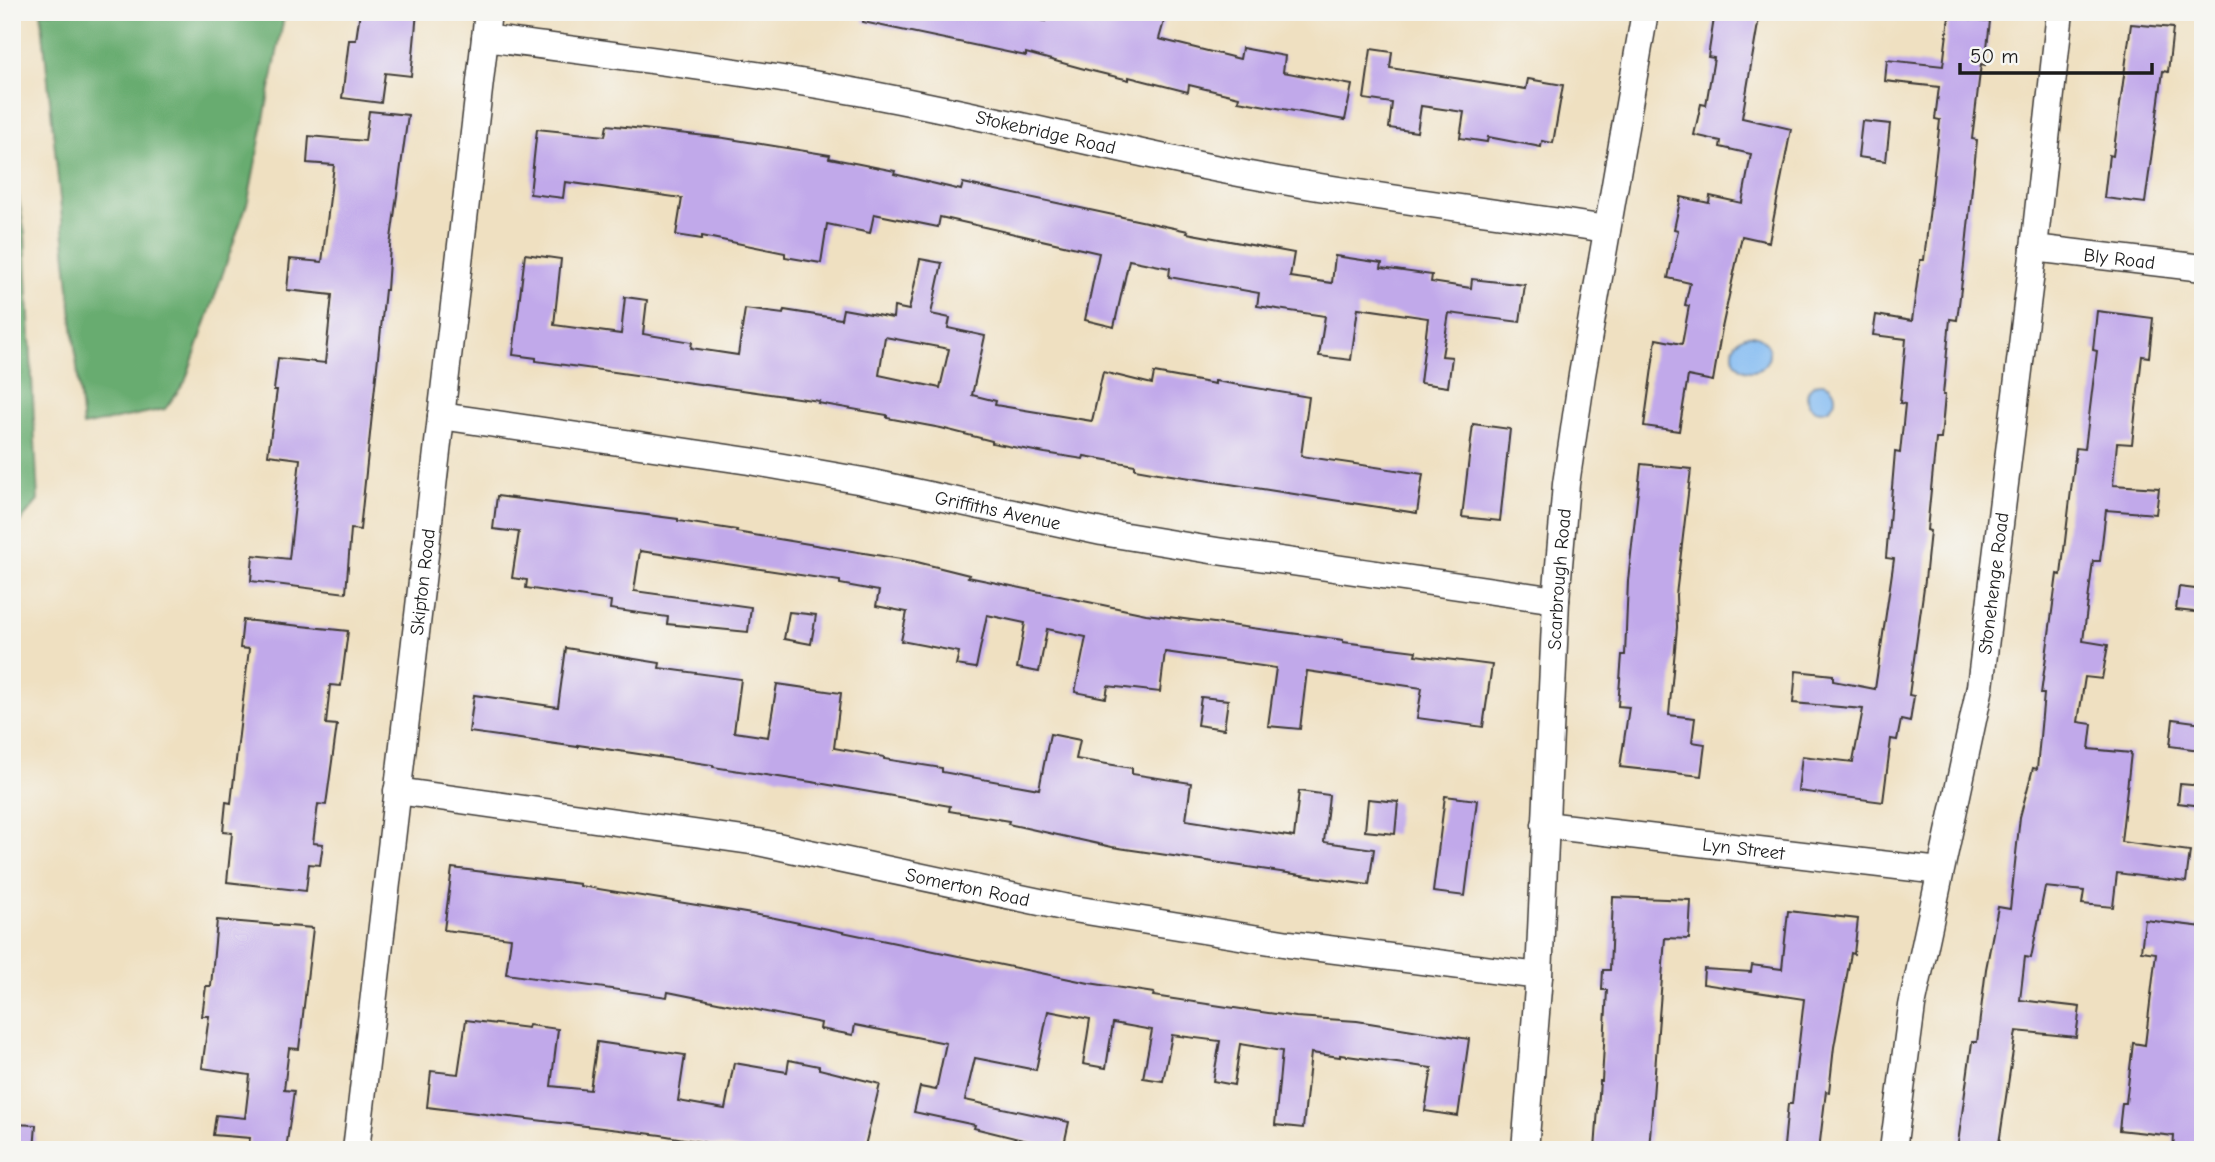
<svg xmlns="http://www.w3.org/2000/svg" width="2215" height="1162" font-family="'Comic Neue',sans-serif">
  <rect width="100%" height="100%" fill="#f6f6f2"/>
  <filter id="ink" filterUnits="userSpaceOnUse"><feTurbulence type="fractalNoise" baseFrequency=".0143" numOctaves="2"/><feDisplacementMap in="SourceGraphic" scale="14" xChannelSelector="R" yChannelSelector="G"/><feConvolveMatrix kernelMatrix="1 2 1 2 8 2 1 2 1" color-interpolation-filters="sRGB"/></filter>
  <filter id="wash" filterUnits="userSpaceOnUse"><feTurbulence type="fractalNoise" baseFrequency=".00686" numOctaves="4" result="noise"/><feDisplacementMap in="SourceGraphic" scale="28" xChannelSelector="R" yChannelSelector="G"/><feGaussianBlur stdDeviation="1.57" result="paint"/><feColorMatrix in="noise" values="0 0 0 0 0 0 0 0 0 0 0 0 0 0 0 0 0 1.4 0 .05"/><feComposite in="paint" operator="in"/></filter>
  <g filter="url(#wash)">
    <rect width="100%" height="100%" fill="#efe0c1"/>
    <g fill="#67ac70" stroke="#426446" stroke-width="2">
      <polygon points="41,12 285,12 248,201 185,382 165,409 83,426"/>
      <polygon points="12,162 25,234 38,501 19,523 12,524"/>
    </g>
    <g fill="#81baf2" stroke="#4e6b87" stroke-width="2">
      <circle cx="1751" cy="353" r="18"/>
      <circle cx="1821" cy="397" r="14"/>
    </g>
    <g id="blocks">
      <g fill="#c1a9ea" fill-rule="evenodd">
        <polygon points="360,12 417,12 411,76 385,73 381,103 342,98 349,40 356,40"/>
        <polygon points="864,12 1002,12 1045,21 1048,12 1143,12 1165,18 1159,39 1240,59 1242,48 1285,56 1283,72 1352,85 1345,120 1238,101 1239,97 1189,85 1188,92 1129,77 1129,80 1088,70 1026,53 1026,56 863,22"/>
        <polygon points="1715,12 1760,12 1742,118 1791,129 1769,242 1742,236 1722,328 1713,381 1688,376 1679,431 1644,426 1656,339 1682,344 1689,306 1685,305 1690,283 1668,278 1678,230 1674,229 1681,197 1709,203 1710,196 1742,203 1751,154 1720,147 1721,141 1694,135 1701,104 1706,105 1714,58 1708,57"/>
        <polygon points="1949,17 1990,21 1985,65 1981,64 1972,139 1977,140 1964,265 1957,320 1950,319 1943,395 1945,395 1941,439 1936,439 1927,530 1930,531 1925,580 1909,695 1914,696 1910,722 1901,720 1897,740 1891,739 1883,802 1798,791 1802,756 1853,762 1863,709 1793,703 1796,671 1833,675 1833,681 1875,689 1894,559 1886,558 1895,452 1900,453 1905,404 1900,403 1906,339 1873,335 1876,315 1912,321 1920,260 1924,260 1940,120 1935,119 1939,87 1885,81 1887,60 1943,66"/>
        <polygon points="2131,24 2173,28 2168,72 2163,71 2145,203 2104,198 2109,155 2113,156"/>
        <polygon points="1371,49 1392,52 1390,68 1526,89 1528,79 1563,85 1553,143 1542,141 1541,147 1488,137 1487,142 1460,138 1464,112 1421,106 1417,132 1389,128 1392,103 1364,99"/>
        <polygon points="369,111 408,115 390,246 387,290 385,290 360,530 351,529 346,593 251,581 253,555 289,559 300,459 268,455 277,390 274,390 278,358 325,363 332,295 287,290 290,259 322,262 334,165 307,163 309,136 365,141"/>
        <polygon points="1862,121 1890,124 1886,161 1858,157"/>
        <polygon points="607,125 724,138 830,155 829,158 895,171 894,174 961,190 963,183 1188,231 1187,233 1294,253 1290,277 1332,283 1335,256 1382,263 1381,268 1432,275 1431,282 1471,288 1472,279 1525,285 1520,322 1449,313 1442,356 1452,357 1448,387 1420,383 1428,318 1358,308 1351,360 1319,356 1325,316 1257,306 1259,293 1169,277 1170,268 1129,260 1114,327 1085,320 1099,253 940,217 938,227 874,214 870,233 827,224 821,263 785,257 785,253 702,236 702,239 676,235 682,198 565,182 563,198 530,194 537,129 605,136"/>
        <path d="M525 254 561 259 554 325 621 334 625 297 647 300 643 334 692 342 691 348 738 355 745 309 783 314 784 310 841 319 843 309 893 318 894 307 909 310 920 259 942 263 931 314 950 318 948 328 985 336 972 395 996 401 995 405 1092 421 1103 372 1152 384 1154 373 1215 384V381L1309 397 1301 456 1423 474 1417 513 1158 473 1135 469V465L1084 456 1083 459 1045 453 992 443V441L941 428 887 418V415L818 403 819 401 536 361V358L513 355ZM885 337 949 349 940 388 879 375Z"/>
        <polygon points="2097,311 2153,318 2149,357 2142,356 2132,444 2117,443 2113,485 2159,488 2156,514 2106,510 2100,561 2093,561 2083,641 2108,645 2102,679 2085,677 2078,722 2092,724 2089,749 2131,753 2121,842 2190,851 2186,882 2117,873 2113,907 2082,904 2084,891 2045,887 2031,958 2025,957 2020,1000 2080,1007 2076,1037 2016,1031 1998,1150 1957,1150 1972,1042 1977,1042 1986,969 1998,907 2010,909 2020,817 2033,768 2037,769 2044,694 2041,694 2057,574 2061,575 2076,448 2085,449 2097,351 2093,350"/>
        <polygon points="1473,424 1510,429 1500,521 1462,517"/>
        <polygon points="1641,464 1691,469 1676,595 1677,627 1669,715 1695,718 1692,742 1705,744 1701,776 1620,767 1629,707 1618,706 1622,655 1625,655 1628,581"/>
        <polygon points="497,496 678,519 678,521 737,530 736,532 913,561 969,575 968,577 1146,614 1343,640 1343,642 1416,651 1415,655 1492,665 1483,727 1417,718 1422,688 1307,671 1300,729 1268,726 1276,668 1165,652 1160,692 1108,686 1106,698 1075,692 1086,637 1047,629 1039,672 1017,668 1025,623 987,615 976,668 956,665 959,652 901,641 907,612 876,606 879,591 840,584 840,581 640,551 634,591 751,607 748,632 667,624 668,617 610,609 611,601 526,588 527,580 512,578 519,532 493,529"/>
        <polygon points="2179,587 2203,590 2203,613 2176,610"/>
        <polygon points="789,612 816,615 811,644 784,639"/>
        <polygon points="243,620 348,631 341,686 330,685 326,724 337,725 326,805 318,804 313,843 323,844 320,865 309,864 306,891 227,882 232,833 223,832 226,802 231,803 249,649 240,648"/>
        <polygon points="566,648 660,663 659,668 741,679 734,732 768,737 777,684 841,693 834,748 884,757 884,759 942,768 942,772 1039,789 1050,734 1080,740 1076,759 1132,768 1132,774 1191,783 1186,820 1294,837 1299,791 1329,795 1324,842 1374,849 1369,885 1112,847 1008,824 1009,821 949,811 950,806 818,783 713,767 713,765 578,745 578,747 469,732 474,695 558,707"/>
        <polygon points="1201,697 1228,700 1224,729 1197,725"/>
        <polygon points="2173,719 2203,723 2200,750 2170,746"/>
        <polygon points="2180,784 2203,786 2203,806 2178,803"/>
        <polygon points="1445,796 1477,800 1465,896 1433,892"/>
        <polygon points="1368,799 1398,802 1395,834 1365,831"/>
        <polygon points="452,868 580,884 580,886 770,917 1089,983 1154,993 1153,996 1296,1017 1357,1021 1469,1039 1458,1116 1425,1111 1432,1068 1340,1055 1340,1057 1311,1053 1303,1128 1275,1125 1282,1051 1240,1044 1234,1085 1213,1081 1220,1041 1172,1035 1163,1081 1143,1078 1152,1030 1113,1023 1106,1068 1083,1064 1090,1019 1048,1011 1036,1070 975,1058 965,1100 1069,1122 1063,1149 1039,1144 974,1128 975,1125 914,1112 920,1087 936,1090 946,1043 855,1025 853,1035 820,1029 821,1023 668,992 667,997 506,974 511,938 444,930"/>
        <polygon points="1613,897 1691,900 1689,939 1665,938 1649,1150 1595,1150 1600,1081 1602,1081 1607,990 1602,990 1603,970 1610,970"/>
        <polygon points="1788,911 1858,919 1854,954 1851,953 1834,1047 1829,1092 1826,1091 1819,1150 1784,1146 1788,1104 1792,1104 1804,999 1703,984 1704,969 1751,972 1752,965 1782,969"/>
        <polygon points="217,920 313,928 299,1049 289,1048 284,1090 294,1091 286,1150 248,1150 250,1138 213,1135 216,1115 245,1118 250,1075 202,1068 209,1016 202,1016 206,986 211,986"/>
        <polygon points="2145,920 2203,927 2203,1150 2173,1150 2174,1136 2119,1130 2122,1103 2126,1103 2133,1043 2145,1045 2156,953 2141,951"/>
        <polygon points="466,1020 528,1028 529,1025 558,1029 551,1086 590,1090 597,1042 685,1055 678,1101 725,1109 734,1063 787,1072 789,1060 819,1066 819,1069 880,1084 864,1150 746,1150 661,1135 427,1107 431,1071 458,1074"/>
        <polygon points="12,1124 36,1125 34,1150 12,1150"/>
      </g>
    </g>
  </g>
  <g filter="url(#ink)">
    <use href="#blocks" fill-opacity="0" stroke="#3c3935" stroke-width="2"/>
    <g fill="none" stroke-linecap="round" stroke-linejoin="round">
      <g stroke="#3c3935" stroke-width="29">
        <g id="minor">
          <path id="s1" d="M485 38C604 54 723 68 841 89 979 113 1113 150 1250 175 1368 197 1488 211 1607 229"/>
          <path id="s2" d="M2034 248 2203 268"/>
          <path id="s3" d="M441 416 749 461 863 481 1102 532 1217 551 1556 600"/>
          <path id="s4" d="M397 791 758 842 1068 908 1289 944 1539 976"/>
          <path id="s5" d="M1545 825 1940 871"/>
          <path id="s6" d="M356 1150 488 12"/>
          <path id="s7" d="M1525 1150 1539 976 1556 600 1566 484 1582 375 1645 12"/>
          <path id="s8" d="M1893 1150 1912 1006 1980 687 2034 248 2060 12"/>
        </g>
      </g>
      <use href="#minor" stroke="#fff" stroke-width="26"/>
    </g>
  </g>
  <g text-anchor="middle" stroke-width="5" stroke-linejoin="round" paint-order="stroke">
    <g font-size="19" fill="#1c1c1c" stroke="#f6f6f2">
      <text dy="7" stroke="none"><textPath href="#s1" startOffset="569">Stokebridge Road</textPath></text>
      <text dy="7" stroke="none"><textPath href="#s2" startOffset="86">Bly Road</textPath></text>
      <text dy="7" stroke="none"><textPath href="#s3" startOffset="565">Griffiths Avenue</textPath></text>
      <text dy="7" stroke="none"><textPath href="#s7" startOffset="572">Scarbrough Road</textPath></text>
      <text dy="7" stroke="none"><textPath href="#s6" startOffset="572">Skipton Road</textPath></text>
      <text dy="7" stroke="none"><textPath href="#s8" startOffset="576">Stonehenge Road</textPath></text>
      <text dy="7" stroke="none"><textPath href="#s5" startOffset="200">Lyn Street</textPath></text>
      <text dy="7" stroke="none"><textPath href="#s4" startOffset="579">Somerton Road</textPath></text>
    </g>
  </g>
  <rect width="2215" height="1162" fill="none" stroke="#f6f6f2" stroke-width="42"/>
  <path d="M1960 63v10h192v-10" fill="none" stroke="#1c1c1c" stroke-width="3.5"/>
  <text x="1970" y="63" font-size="21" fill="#1c1c1c" stroke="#f6f6f2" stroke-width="5" paint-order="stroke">50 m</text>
</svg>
